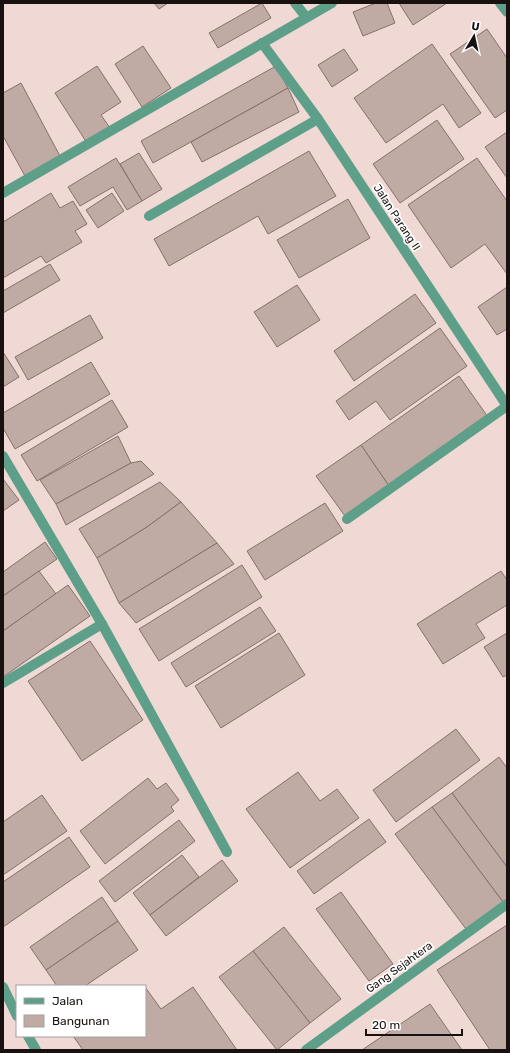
<svg xmlns="http://www.w3.org/2000/svg" width="510" height="1053" font-family="Rubik,sans-serif">
  <rect width="100%" height="100%" fill="#f0d9d4"/>
  <g fill="#c0aaa4" stroke="#85706c">
    <polygon points="154,3 168,3 159,9"/>
    <polygon points="262,3 271,18 218,48 209,33"/>
    <polygon points="376,3 387,3 395,23 363,36 353,12"/>
    <polygon points="399,3 447,3 413,25"/>
    <polygon points="487,29 507,58 507,110 495,118 450,54"/>
    <polygon points="432,44 481,113 459,128 443,104 386,143 354,98"/>
    <polygon points="143,46 171,88 142,107 115,64"/>
    <polygon points="344,49 358,70 332,87 318,65"/>
    <polygon points="97,66 121,102 101,115 110,128 87,143 55,93"/>
    <polygon points="276,66 288,88 153,163 141,141"/>
    <polygon points="21,83 61,158 25,176 3,136 3,93"/>
    <polygon points="288,88 299,112 202,162 191,142"/>
    <polygon points="437,120 464,159 400,203 373,164"/>
    <polygon points="507,132 507,178 485,147"/>
    <polygon points="309,151 336,196 268,234 258,216 169,266 154,239"/>
    <polygon points="139,153 162,189 142,201 120,164"/>
    <polygon points="116,158 142,201 127,210 113,187 80,206 68,187"/>
    <polygon points="477,158 507,201 507,274 485,244 451,268 408,205"/>
    <polygon points="51,193 60,208 73,201 87,224 75,231 82,242 46,263 41,256 3,278 3,222"/>
    <polygon points="112,193 124,211 98,228 86,210"/>
    <polygon points="348,199 370,238 299,278 277,240"/>
    <polygon points="50,264 60,280 3,313 3,291"/>
    <polygon points="297,285 320,320 277,347 254,312"/>
    <polygon points="507,287 507,329 497,335 478,307"/>
    <polygon points="415,294 436,323 354,381 334,351"/>
    <polygon points="90,315 103,338 28,380 15,357"/>
    <polygon points="440,328 467,366 390,420 376,401 349,420 336,401"/>
    <polygon points="3,352 19,377 3,387"/>
    <polygon points="91,362 110,394 15,449 3,428 3,413"/>
    <polygon points="459,376 488,417 389,486 361,445"/>
    <polygon points="112,400 128,427 37,481 21,455"/>
    <polygon points="118,436 131,463 56,504 40,480"/>
    <polygon points="361,445 389,486 345,516 316,476"/>
    <polygon points="141,461 154,474 66,525 56,504 131,463"/>
    <polygon points="3,479 19,500 3,511"/>
    <polygon points="160,482 181,502 147,527 97,558 79,529"/>
    <polygon points="181,502 217,543 119,603 97,558 147,527"/>
    <polygon points="325,503 343,531 265,580 247,551"/>
    <polygon points="45,542 57,559 3,596 3,572"/>
    <polygon points="217,543 234,564 136,623 119,603"/>
    <polygon points="242,565 262,597 159,661 139,629"/>
    <polygon points="39,571 56,594 3,631 3,596"/>
    <polygon points="501,571 507,580 507,605 476,624 485,638 443,664 417,624"/>
    <polygon points="68,585 90,616 3,677 3,631"/>
    <polygon points="260,607 276,631 186,687 171,663"/>
    <polygon points="279,633 305,675 221,728 195,686"/>
    <polygon points="507,633 507,675 503,677 484,647"/>
    <polygon points="90,641 143,720 82,761 28,681"/>
    <polygon points="456,729 480,760 396,822 373,790"/>
    <polygon points="499,757 507,768 507,867 452,793"/>
    <polygon points="298,772 320,801 337,789 359,818 290,868 246,809"/>
    <polygon points="148,778 157,789 166,783 179,800 171,807 174,811 105,864 80,831"/>
    <polygon points="452,793 507,867 507,899 503,902 432,807"/>
    <polygon points="42,795 67,831 3,875 3,822"/>
    <polygon points="432,807 503,902 466,929 395,834"/>
    <polygon points="369,819 386,842 314,894 297,871"/>
    <polygon points="179,820 195,841 115,902 99,881"/>
    <polygon points="69,837 90,867 3,927 3,882"/>
    <polygon points="182,855 199,877 150,915 133,893"/>
    <polygon points="222,860 238,881 166,936 150,915"/>
    <polygon points="341,892 393,964 369,981 316,909"/>
    <polygon points="102,897 118,921 46,970 30,947"/>
    <polygon points="118,921 138,950 85,986 57,986 46,970"/>
    <polygon points="507,925 507,1050 490,1050 437,970"/>
    <polygon points="284,927 341,999 310,1023 253,951"/>
    <polygon points="253,951 310,1023 277,1050 219,977"/>
    <polygon points="145,987 161,1009 193,987 237,1050 83,1050 73,1036 145,1036"/>
    <polygon points="430,1004 462,1050 362,1050"/>
  </g>
  <g fill="none" stroke-linecap="round" stroke-linejoin="round">
    <g stroke="#5d9f88" stroke-width="10">
      <polyline points="295,3 306,17"/>
      <polyline points="500,3 507,12"/>
      <polyline points="262,43 318,119 507,406"/>
      <polyline points="3,193 332,3"/>
      <polyline points="149,216 318,119"/>
      <polyline points="3,456 102,624 227,852"/>
      <polyline points="347,519 507,406"/>
      <polyline points="3,683 102,624"/>
      <polyline points="3,987 17,1016"/>
      <polyline points="28,1036 36,1050"/>
      <polyline points="306,1050 507,904"/>
    </g>
  </g>
  <g text-anchor="middle" stroke-width="3.5" stroke-linejoin="round" paint-order="stroke">
    <g font-size="11" fill="#18110f" stroke="#fff">
      <text transform="translate(397 217) rotate(57)" y="4">Jalan Parang II</text>
      <text transform="translate(399 967) rotate(-36)" y="4">Gang Sejahtera</text>
    </g>
  </g>
  <rect width="510" height="1053" fill="none" stroke="#18110f" stroke-width="8"/>
  <rect x="16" y="985" width="130" height="52" fill="#ffffff" stroke="#a3a09f"/>
  <rect x="24" y="998" width="20" height="6" fill="#5d9f88" stroke="#a3a09f"/>
  <text x="52" y="1005" font-size="12" fill="#18110f">Jalan</text>
  <rect x="24" y="1015" width="20" height="12" fill="#c0aaa4" stroke="#a3a09f"/>
  <text x="52" y="1025" font-size="12" fill="#18110f">Bangunan</text>
  <g transform="translate(474 36) rotate(9)" stroke="#ffffff" stroke-width="3" paint-order="stroke">
  <path d="M0-3L7 15L0 10L-7 15Z" fill="#18110f"/>
  <text y="-6" font-size="11" font-weight="bold" text-anchor="middle" fill="#18110f">U</text>
  </g>
  <path d="M366 1029v6h96v-6" fill="none" stroke="#18110f" stroke-width="2"/>
  <text x="372" y="1029" font-size="12" fill="#18110f" stroke="#ffffff" stroke-width="3" paint-order="stroke">20 m</text>
</svg>
